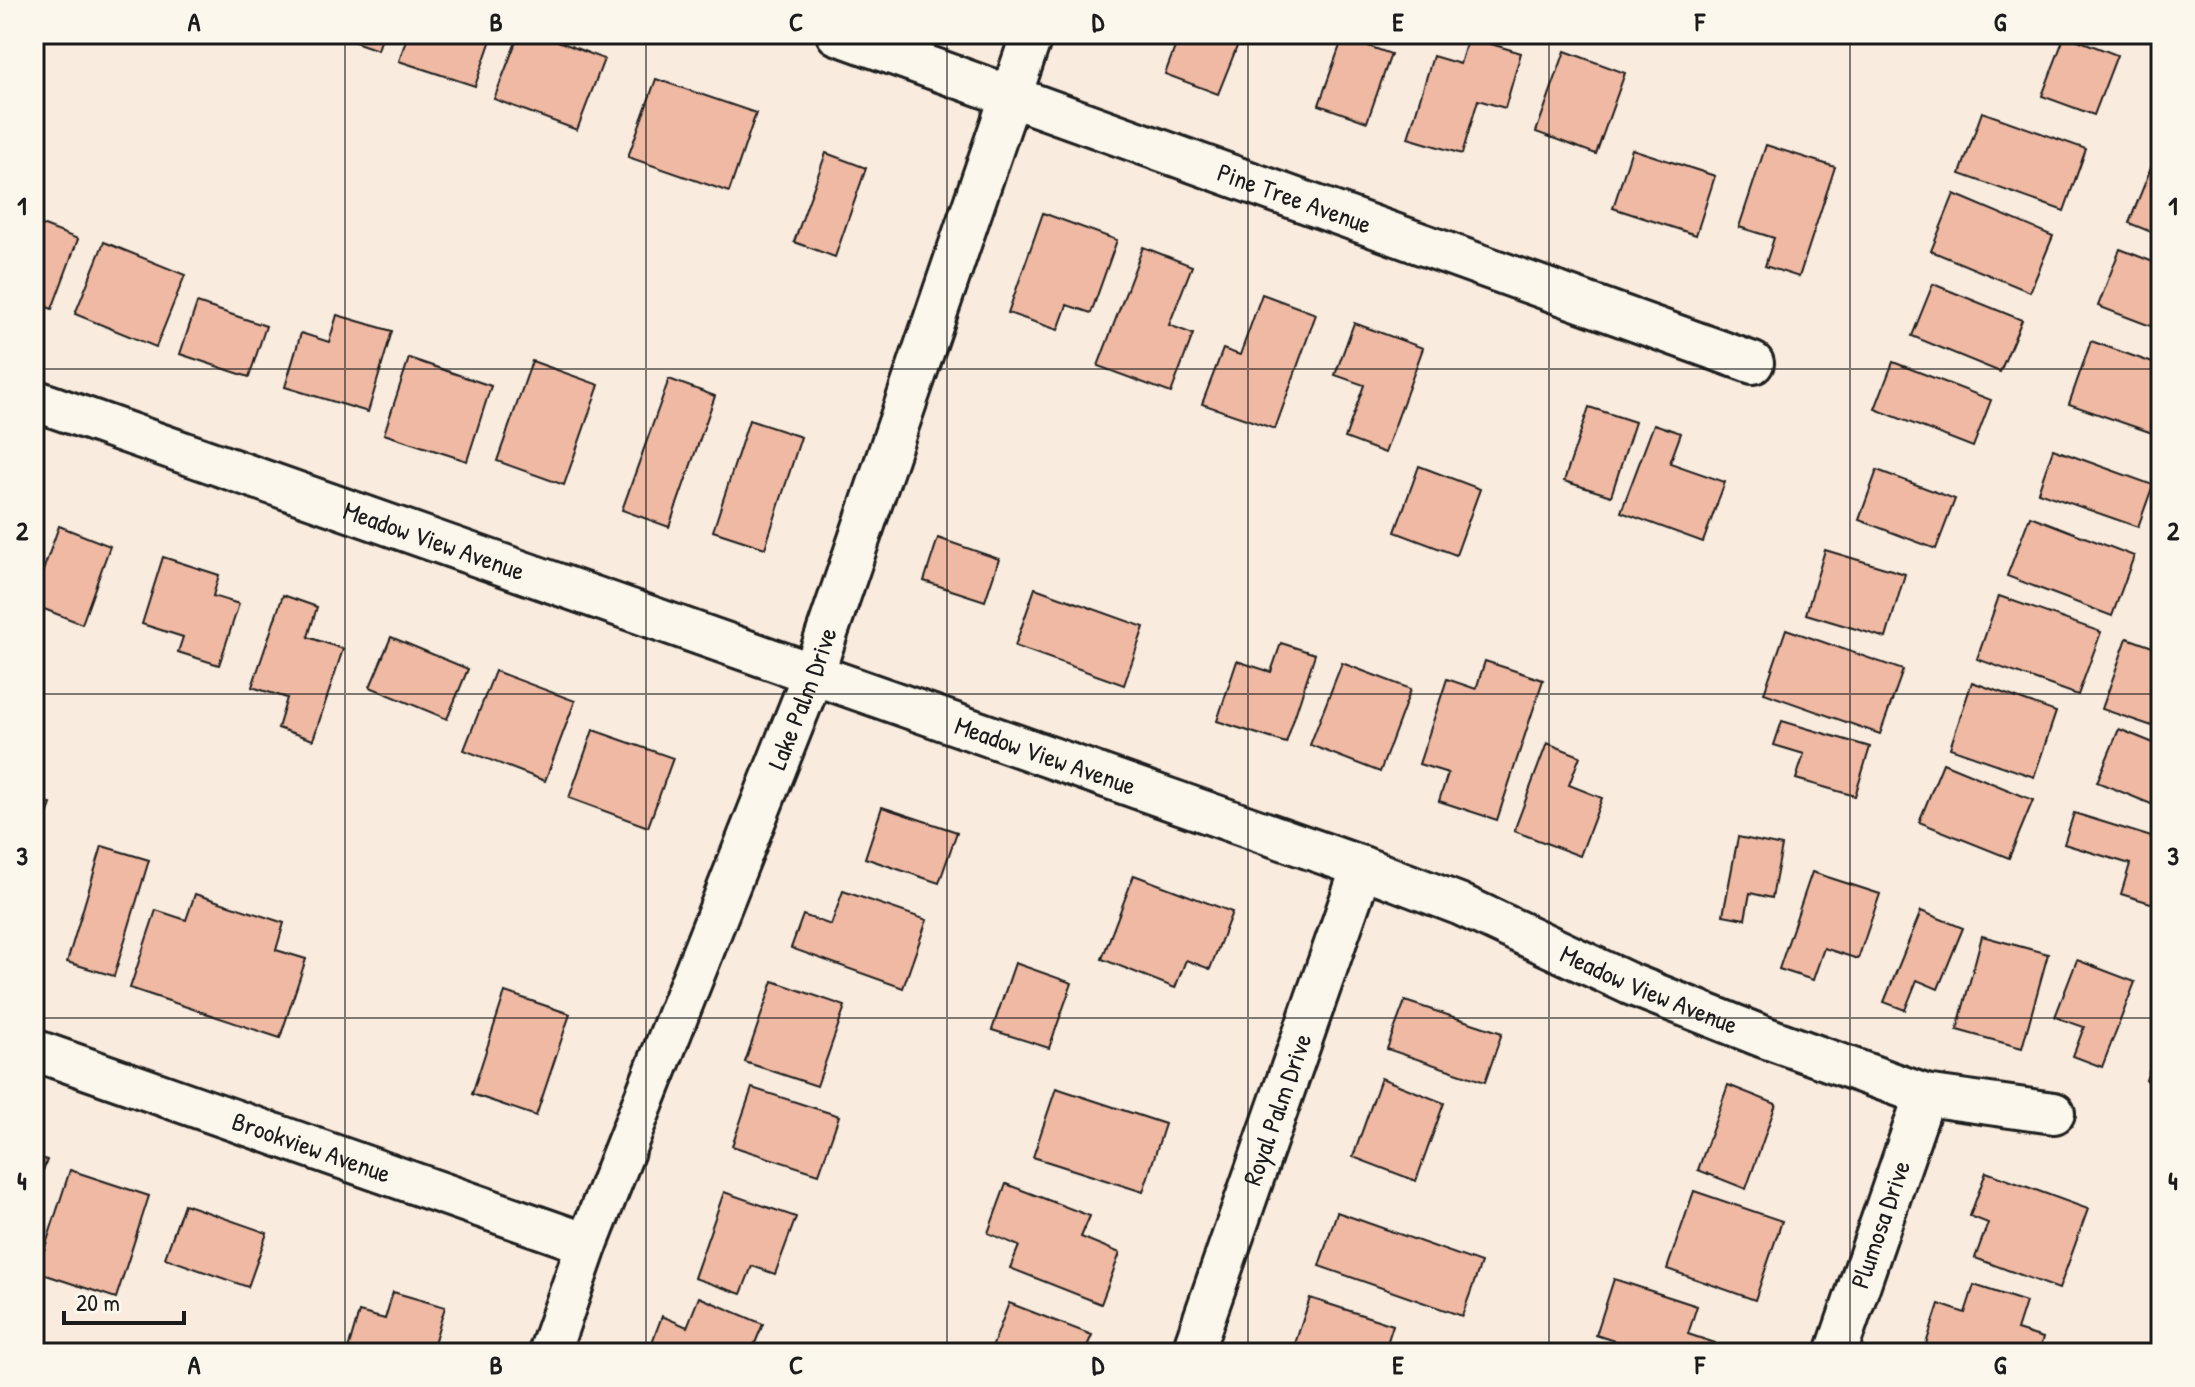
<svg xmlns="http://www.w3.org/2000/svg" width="2195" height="1387" font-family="'Patrick Hand',sans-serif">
  <rect width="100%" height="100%" fill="#f9ebdd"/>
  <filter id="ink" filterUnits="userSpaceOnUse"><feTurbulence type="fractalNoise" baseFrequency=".0125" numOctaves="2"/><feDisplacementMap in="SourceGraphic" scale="16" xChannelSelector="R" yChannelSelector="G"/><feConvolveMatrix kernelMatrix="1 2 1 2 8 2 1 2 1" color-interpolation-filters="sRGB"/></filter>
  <g filter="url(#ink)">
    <g fill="#efb9a3" stroke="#1c1c1c" stroke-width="2">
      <polygon points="332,34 383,34 378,50"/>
      <polygon points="408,34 493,34 475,86 399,61"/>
      <polygon points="519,34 540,34 604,59 577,130 494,99"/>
      <polygon points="1180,34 1242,34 1218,94 1165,74"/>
      <polygon points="2065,35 2117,55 2094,115 2042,96"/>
      <polygon points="1343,37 1391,54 1367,122 1319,105"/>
      <polygon points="1468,37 1521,53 1505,108 1478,100 1462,154 1408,138 1433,56 1460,64"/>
      <polygon points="1565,51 1625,73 1596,154 1536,132"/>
      <polygon points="656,79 756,113 729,192 628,157"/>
      <polygon points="1982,112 2086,149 2064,211 1960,174"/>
      <polygon points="1766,145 1835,167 1799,277 1765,266 1774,238 1739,227"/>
      <polygon points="1632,149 1715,176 1696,235 1613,208"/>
      <polygon points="826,153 866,168 835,257 794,242"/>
      <polygon points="2153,163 2161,166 2161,236 2129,223"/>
      <polygon points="1954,194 2053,236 2030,292 1931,251"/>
      <polygon points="1043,213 1117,240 1091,313 1067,305 1058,330 1008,313"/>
      <polygon points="34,222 78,239 52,309 34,302"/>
      <polygon points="104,242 185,275 156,347 75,314"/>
      <polygon points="1143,247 1192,266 1169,325 1193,334 1171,393 1098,366"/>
      <polygon points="2120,249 2161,265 2161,330 2098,306"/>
      <polygon points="1933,284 2022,320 2000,372 1912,336"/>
      <polygon points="1262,294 1316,314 1275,429 1202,404 1223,349 1240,355"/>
      <polygon points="197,303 266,326 249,377 180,354"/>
      <polygon points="337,315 392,331 368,412 285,387 301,333 329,342"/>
      <polygon points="1354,323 1423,348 1385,453 1345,438 1364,385 1335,375"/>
      <polygon points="2091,341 2161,366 2161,436 2069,404"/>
      <polygon points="409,358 491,386 467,461 384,434"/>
      <polygon points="532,361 599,385 564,485 497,461"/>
      <polygon points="1893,362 1991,400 1973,447 1875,409"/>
      <polygon points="669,379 715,396 669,527 622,510"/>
      <polygon points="1589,407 1635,422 1611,496 1564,481"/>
      <polygon points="749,420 801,437 765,548 713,531"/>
      <polygon points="1654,424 1681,433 1670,463 1725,482 1703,542 1621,512"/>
      <polygon points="2053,449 2153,485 2138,527 2038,492"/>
      <polygon points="1419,466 1480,489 1456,555 1395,532"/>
      <polygon points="1877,470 1955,499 1936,549 1859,520"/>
      <polygon points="2030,516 2134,556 2112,616 2007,576"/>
      <polygon points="59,526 110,546 82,624 34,605 34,596"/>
      <polygon points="938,538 999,559 985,601 924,581"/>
      <polygon points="1825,550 1905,574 1886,638 1806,614"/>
      <polygon points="163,557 219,575 213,596 239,604 219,665 178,652 183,637 142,624"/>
      <polygon points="1035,588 1144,627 1124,685 1015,646"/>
      <polygon points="283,595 317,607 308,637 343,649 313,740 278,728 287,698 252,687"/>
      <polygon points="1999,596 2101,632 2078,695 1977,659"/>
      <polygon points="1786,629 1903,670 1880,734 1764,693"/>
      <polygon points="391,637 468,669 447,719 370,687"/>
      <polygon points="2127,638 2161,650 2161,729 2102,709"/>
      <polygon points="1281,643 1315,654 1286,743 1217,721 1237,661 1271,672"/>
      <polygon points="1485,661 1543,680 1497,820 1439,801 1448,773 1419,764 1447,679 1476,689"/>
      <polygon points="1342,663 1411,689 1380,772 1310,745"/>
      <polygon points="495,671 575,701 545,781 464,750"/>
      <polygon points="1972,682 2056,712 2034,777 1950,748"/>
      <polygon points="1782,721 1870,747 1855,796 1796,779 1804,754 1774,745"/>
      <polygon points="2119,729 2161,746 2161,808 2097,782"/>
      <polygon points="593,730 673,758 648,827 569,798"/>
      <polygon points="1547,743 1580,756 1569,785 1602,798 1580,856 1514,831"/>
      <polygon points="1943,763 2033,800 2009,858 1919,822"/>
      <polygon points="34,798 51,804 34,850"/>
      <polygon points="882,807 957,832 939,883 865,858"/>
      <polygon points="2074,813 2161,840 2161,879 2154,904 2121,894 2130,864 2064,844"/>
      <polygon points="1738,837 1782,846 1772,898 1750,893 1745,919 1723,915"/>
      <polygon points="102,846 149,860 114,976 67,962"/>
      <polygon points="1812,872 1880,894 1858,959 1824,948 1813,980 1779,969"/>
      <polygon points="1134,875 1232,912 1210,969 1186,960 1175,988 1102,959"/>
      <polygon points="843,891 927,920 903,988 791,948 803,915 831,925"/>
      <polygon points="195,894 284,923 276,950 306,959 280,1038 130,988 156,910 186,920"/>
      <polygon points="1921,911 1963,928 1938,989 1917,980 1905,1010 1884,1002"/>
      <polygon points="1982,936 2048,954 2022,1048 1957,1030"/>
      <polygon points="2077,960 2135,982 2102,1067 2073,1056 2084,1027 2055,1017"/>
      <polygon points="1015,963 1072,983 1049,1048 992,1030"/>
      <polygon points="773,981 845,1006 817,1086 745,1062"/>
      <polygon points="505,992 570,1014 536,1116 472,1094"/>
      <polygon points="1405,1001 1502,1033 1485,1082 1387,1049"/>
      <polygon points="2161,1035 2161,1085 2146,1080"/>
      <polygon points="1381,1078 1444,1103 1416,1181 1353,1157"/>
      <polygon points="1728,1085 1776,1104 1746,1189 1698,1170"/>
      <polygon points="752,1088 839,1116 819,1174 732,1146"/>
      <polygon points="1056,1088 1165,1124 1143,1192 1033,1157"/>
      <polygon points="34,1155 47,1160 34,1194"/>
      <polygon points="70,1170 149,1196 116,1298 37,1272"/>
      <polygon points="1986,1172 2088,1209 2059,1289 1975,1258 1988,1223 1970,1216"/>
      <polygon points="1006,1184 1090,1216 1081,1237 1120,1253 1101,1304 1010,1268 1019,1246 988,1233"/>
      <polygon points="1694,1191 1782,1221 1755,1300 1667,1269"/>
      <polygon points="724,1192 796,1217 775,1274 752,1266 741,1294 694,1278"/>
      <polygon points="184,1204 267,1233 248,1287 165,1258"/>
      <polygon points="1337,1212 1481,1263 1462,1316 1319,1266"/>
      <polygon points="1614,1279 1697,1306 1688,1334 1715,1343 1712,1353 1620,1353 1623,1344 1596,1335"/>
      <polygon points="1974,1285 2026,1302 2017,1330 2043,1338 2038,1353 1923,1353 1939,1304 1965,1313"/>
      <polygon points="393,1292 445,1307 431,1353 347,1353 359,1312 385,1319"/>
      <polygon points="699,1297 763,1324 751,1353 648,1353 662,1316 687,1327"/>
      <polygon points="1310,1298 1393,1325 1384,1353 1292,1353"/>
      <polygon points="1009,1303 1092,1335 1084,1353 990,1353"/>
    </g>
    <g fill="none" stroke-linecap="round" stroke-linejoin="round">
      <g stroke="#1c1c1c" stroke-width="46">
        <g id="minor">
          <path id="s1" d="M837 34 1753 363"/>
          <path id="s2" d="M34 400 1362 867 1459 904 1630 984 1764 1037 1925 1095 2054 1113"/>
          <path id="s3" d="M34 1050 587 1244"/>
          <path id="s4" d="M549 1353 587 1244 813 674 1032 34"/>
          <path id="s5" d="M1192 1353 1362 867"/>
          <path id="s6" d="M1836 1353 1925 1095"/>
        </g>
      </g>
      <use href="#minor" stroke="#fbf7ec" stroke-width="40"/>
    </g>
  </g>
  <path fill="none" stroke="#1c1c1c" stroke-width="2" stroke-opacity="0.55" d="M345 34V1353M646 34V1353M947 34V1353M1248 34V1353M1549 34V1353M1850 34V1353M34 369H2161M34 694H2161M34 1018H2161"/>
  <g text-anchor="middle" stroke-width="7" stroke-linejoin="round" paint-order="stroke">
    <g font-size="26" fill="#1c1c1c" stroke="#fbf7ec">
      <text dy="9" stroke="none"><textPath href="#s1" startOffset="486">Pine Tree Avenue</textPath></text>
      <text dy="9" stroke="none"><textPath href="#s2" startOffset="424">Meadow View Avenue</textPath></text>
      <text dy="9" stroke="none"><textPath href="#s4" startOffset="702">Lake Palm Drive</textPath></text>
      <text dy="9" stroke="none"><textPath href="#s2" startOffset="1072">Meadow View Avenue</textPath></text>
      <text dy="9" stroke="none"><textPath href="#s2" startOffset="1720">Meadow View Avenue</textPath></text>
      <text dy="9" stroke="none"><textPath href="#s5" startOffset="258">Royal Palm Drive</textPath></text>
      <text dy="9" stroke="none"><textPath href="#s3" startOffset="294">Brookview Avenue</textPath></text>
      <text dy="9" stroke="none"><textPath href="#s6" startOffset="136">Plumosa Drive</textPath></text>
    </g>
  </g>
  <rect width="2195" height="1387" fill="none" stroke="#fbf7ec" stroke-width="88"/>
  <path d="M64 1311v12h120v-12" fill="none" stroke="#1c1c1c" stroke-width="4"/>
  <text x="76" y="1311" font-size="24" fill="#1c1c1c" stroke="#fbf7ec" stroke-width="6" paint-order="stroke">20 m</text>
  <rect x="44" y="44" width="2107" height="1299" fill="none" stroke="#1c1c1c" stroke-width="3"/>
  <g font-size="26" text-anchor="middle" font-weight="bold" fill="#1c1c1c">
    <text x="194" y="31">A</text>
    <text x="496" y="31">B</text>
    <text x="796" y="31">C</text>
    <text x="1098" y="31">D</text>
    <text x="1398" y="31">E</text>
    <text x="1700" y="31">F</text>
    <text x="2000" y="31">G</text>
    <text x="22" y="215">1</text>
    <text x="2173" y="215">1</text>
    <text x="22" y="540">2</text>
    <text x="2173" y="540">2</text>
    <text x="22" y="865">3</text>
    <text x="2173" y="865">3</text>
    <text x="22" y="1190">4</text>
    <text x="2173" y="1190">4</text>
    <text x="194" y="1374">A</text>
    <text x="496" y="1374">B</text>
    <text x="796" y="1374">C</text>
    <text x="1098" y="1374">D</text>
    <text x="1398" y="1374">E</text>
    <text x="1700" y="1374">F</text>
    <text x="2000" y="1374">G</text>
  </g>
</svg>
